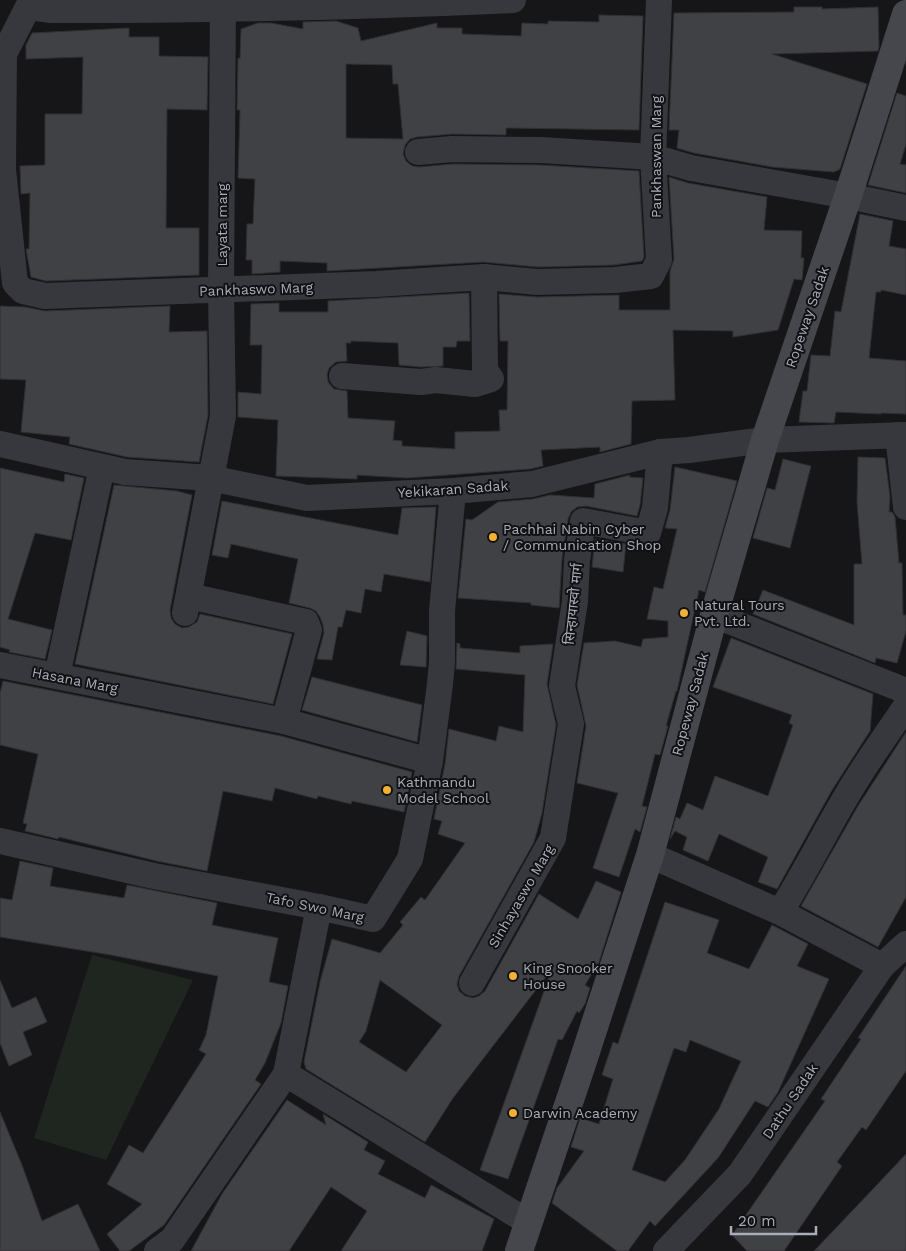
<svg xmlns="http://www.w3.org/2000/svg" width="906" height="1251" font-family="'Work Sans','Noto Sans Devanagari',sans-serif">
  <rect width="100%" height="100%" fill="#161618"/>
  <polygon fill="#1e261f" points="92,955 193,980 106,1160 34,1138"/>
  <g fill="#404145" stroke="#303034" fill-rule="evenodd">
    <polygon points="794,7 822,7 822,9 878,7 879,47 878,51 772,54 867,84 840,169 834,172 772,167 694,153 677,148 679,130 669,130 674,13 794,12"/>
    <path d="M599 15 643 16 639 130 506 128V135L452 134 417 137 410 139 405 145 403 154 406 161 412 166 419 167 453 164 540 165 639 171 644 257 642 261 614 265 538 267 483 262 327 271V263L280 261V272L252 274V260H246L247 224H253L255 179 238 178 240 110H237L238 58 240 59 241 29 258 23H271L303 29V22L336 21 358 28 361 41 437 23V28H462V34L521 36 522 23 548 24V21L599 22ZM346 64 392 65 393 84H398L403 139 346 138Z"/>
    <polygon points="129,28 129,37 159,37 159,56 208,57 207,110 167,109 166,228 199,228 199,275 46,281 31,277 26,249 29,249 30,193 21,194 20,166 45,165 45,114 82,114 83,57 26,59 26,45 32,33"/>
    <polygon points="897,93 906,96 906,144 900,164 906,165 906,193 868,185"/>
    <polygon points="669,177 688,183 767,197 764,230 802,231 801,258 804,258 802,280 794,279 778,330 733,337 733,331 673,330 675,400 632,401 631,444 600,452 600,447 541,450 543,466 530,469 407,478 357,475 357,479 276,476 278,420 238,417 238,392 261,394 262,345 250,345 251,304 279,303 279,312 328,312 328,301 469,293 470,341 457,341 456,347 443,347 443,366 421,367 399,365 398,343 351,341 351,343 346,343 347,361 336,362 329,368 327,374 328,382 334,389 347,391 348,418 395,421 393,440 402,441 402,446 455,449 455,432 500,431 499,410 507,410 508,341 500,341 499,294 537,297 619,295 619,310 670,310 670,271 674,259"/>
    <polygon points="860,214 893,221 889,246 906,249 906,295 881,290 881,292 876,292 869,358 906,361 906,414 881,413 881,414 836,412 834,423 799,422 803,391 807,391 811,355 830,356 835,311 841,312"/>
    <polygon points="0,306 25,307 45,311 170,306 169,332 207,331 208,415 199,462 127,457 69,444 70,437 21,432 26,380 0,379"/>
    <polygon points="858,457 885,458 890,497 889,512 892,512 895,517 899,563 902,563 903,615 906,615 906,631 897,663 876,658 875,663 753,614 763,590 854,625 854,564 862,564 857,502"/>
    <polygon points="783,459 811,466 790,548 753,538 767,488 775,490"/>
    <polygon points="675,467 737,481 705,592 699,590 677,691 676,691 666,726 668,726 660,755 655,754 642,806 647,807 640,832 635,829 619,877 593,868 618,793 577,783 586,726 577,685 584,643 615,641 641,647 643,639 668,637 668,621 647,619 654,587 663,589 677,529 665,528 670,510"/>
    <polygon points="0,468 64,482 65,474 84,478 71,540 35,533 8,619 52,630 45,659 9,652 10,650 0,647"/>
    <polygon points="630,475 629,477 643,478 640,505 637,516 586,506 577,507 571,512 568,519 562,558 559,608 531,605 531,603 458,598 466,519 472,520 498,502 533,499 550,495 594,498 595,484"/>
    <polygon points="114,485 177,491 192,495 170,610 171,618 175,624 182,628 189,627 197,622 200,614 292,634 273,704 75,664"/>
    <polygon points="222,501 398,535 402,508 436,507 430,582 384,574 381,592 365,589 361,613 346,610 342,627 338,627 332,660 317,659 324,633 323,625 320,617 316,611 310,608 289,603 298,559 231,544 228,558 212,555"/>
    <polygon points="595,539 626,544 623,572 592,567"/>
    <polygon points="407,631 427,636 426,667 400,665"/>
    <polygon points="731,638 873,694 870,731 832,790 777,889 758,882 768,857 719,834 708,861 683,850 687,837 675,831 670,839 676,817 680,819 687,803 703,810 715,776 768,796 793,725 789,723 792,715 713,687"/>
    <path d="M457 643 460 644V648L520 653V646L553 644 547 684 556 725 542 813 534 842 459 976 457 984 459 991 465 996 473 998 479 996 485 991 539 894 578 919 596 881 621 892 599 962 585 985 590 988 585 1004 579 1013 577 1011 562 1040 558 1039 508 1179 480 1170 552 969 453 1098 425 1142 306 1069 304 1062 320 982 332 939 380 953 403 925 400 922 421 897 425 900 465 843 438 834 442 821 434 819 445 764 449 729 496 741 499 726 523 732 525 675 456 669ZM380 980 442 1025 406 1072 359 1042 366 1031Z"/>
    <polygon points="312,677 422,705 417,742 302,710"/>
    <polygon points="3,681 281,736 412,772 404,812 352,801 351,804 318,796 317,799 275,788 272,801 223,791 207,871 157,861 59,837 58,839 25,831 27,824 23,823 38,754 0,745 0,693"/>
    <polygon points="906,732 906,897 878,947 801,906 858,806"/>
    <polygon points="20,861 53,868 50,886 124,898 127,885 217,903 212,925 278,938 269,982 288,986 281,1023 265,1063 255,1080 261,1084 164,1225 129,1251 120,1251 107,1234 142,1204 107,1184 129,1145 143,1153 206,1054 199,1050 206,1035 218,976 111,955 0,937 0,898 12,900"/>
    <path d="M665 902 719 920 707 953 749 969 772 925 808 944 797 966 829 979 778 1092 768 1107 755 1101 718 1158 655 1226 650 1221 628 1251H617L552 1203 557 1188 584 1151 571 1147 580 1118 599 1124 613 1079 602 1075 613 1042 618 1044ZM690 1040 741 1061 719 1109 685 1160 665 1182 632 1170 674 1048 686 1052Z"/>
    <polygon points="906,966 906,1071 866,1130 862,1127 837,1162 842,1166 784,1251 747,1251 732,1235 825,1101 821,1099 861,1039 858,1038"/>
    <polygon points="0,980 12,1008 36,997 47,1022 23,1032 32,1055 9,1066 0,1043"/>
    <polygon points="287,1100 326,1125 323,1114 368,1142 364,1150 385,1161 378,1174 425,1198 431,1185 494,1219 482,1251 341,1251 367,1211 331,1187 289,1251 191,1251 222,1194"/>
    <polygon points="0,1112 22,1165 42,1221 78,1204 100,1251 0,1251"/>
    <polygon points="906,1154 906,1251 814,1251 873,1189"/>
  </g>
  <g fill="none" stroke-linecap="round" stroke-linejoin="round">
    <g stroke="#37383d" stroke-width="26">
      <path d="M513 0C360 7 206 10 52 10L28 7 4 54 3 169 15 283 23 291 45 296 376 284 484 277 537 282 615 280 651 276 659 260 653 157 659 0"/>
      <polyline points="418,152 452,149 541,150 653,157 691,168 848,196 906,208"/>
      <polyline points="342,376 421,382 436,380 475,384 491,379 485,370 484,277"/>
      <polyline points="898,435 906,507"/>
      <polyline points="0,444 125,472 210,478 307,498 453,491 532,484 660,452 689,450 765,440 906,435"/>
      <polyline points="189,596 306,622 309,630 284,721"/>
      <polyline points="185,613 223,416 221,291 223,0"/>
      <polyline points="714,615 906,691"/>
      <polyline points="0,665 284,721 430,761"/>
      <polyline points="57,676 102,467"/>
      <polyline points="0,841 154,876 319,907 373,919 410,859 430,761 440,684 442,662 442,611 453,491"/>
      <polyline points="650,855 780,912 882,966"/>
      <path d="M780 912C807 870 828 825 855 782 871 756 889 731 906 706"/>
      <polyline points="472,983 553,838 571,724 562,686 575,601 577,560 583,521 648,533 655,508 660,452"/>
      <polyline points="286,1074 528,1222"/>
      <polyline points="157,1251 172,1240 286,1074 319,907"/>
      <polyline points="666,1251 740,1174 882,966 906,944"/>
    </g>
    <polyline stroke="#45474d" stroke-width="28" points="519,1251 581,1067 650,855 714,615 765,440 848,196 906,14"/>
  </g>
  <g fill="#f2b134" stroke="#111113" stroke-width="2">
    <circle cx="493" cy="537" r="5"/>
    <circle cx="684" cy="613" r="5"/>
    <circle cx="387" cy="790" r="5"/>
    <circle cx="513" cy="976" r="5"/>
    <circle cx="513" cy="1113" r="5"/>
  </g>
  <g text-anchor="middle" stroke-width="4" stroke-linejoin="round" paint-order="stroke">
    <g font-size="14" fill="#a8adb8" stroke="#111113">
      <text transform="translate(656 157) rotate(-90)" y="5">Pankhaswan Marg</text>
      <text transform="translate(222 225) rotate(-90)" y="5">Layata marg</text>
      <text transform="translate(256 289) rotate(-2)" y="5">Pankhaswo Marg</text>
      <text transform="translate(807 317) rotate(-71)" y="5">Ropeway Sadak</text>
      <text transform="translate(453 489) rotate(-4)" y="5">Yekikaran Sadak</text>
      <text transform="translate(573 604) rotate(-84)" y="5">सिन्हायास्वो मार्ग</text>
      <text transform="translate(75 680) rotate(11)" y="5">Hasana Marg</text>
      <text transform="translate(690 704) rotate(-75)" y="5">Ropeway Sadak</text>
      <text transform="translate(521 896) rotate(-60)" y="5">Sinhayaswo Marg</text>
      <text transform="translate(315 907) rotate(12)" y="5">Tafo Swo Marg</text>
      <text transform="translate(790 1101) rotate(-56)" y="5">Dathu Sadak</text>
    </g>
    <g font-size="14" fill="#a8adb8" stroke="#111113" text-anchor="start">
      <text x="503" y="534">Pachhai Nabin Cyber<tspan x="503" dy="16">/ Communication Shop</tspan></text>
      <text x="694" y="610">Natural Tours<tspan x="694" dy="16">Pvt. Ltd.</tspan></text>
      <text x="397" y="787">Kathmandu<tspan x="397" dy="16">Model School</tspan></text>
      <text x="523" y="973">King Snooker<tspan x="523" dy="16">House</tspan></text>
      <text x="523" y="1118">Darwin Academy</text>
    </g>
  </g>
  <path d="M731 1226v8h85v-8" fill="none" stroke="#a8adb8" stroke-width="2.5"/>
  <text x="738" y="1226" font-size="15" fill="#a8adb8" stroke="#111113" stroke-width="4" paint-order="stroke">20 m</text>
</svg>
